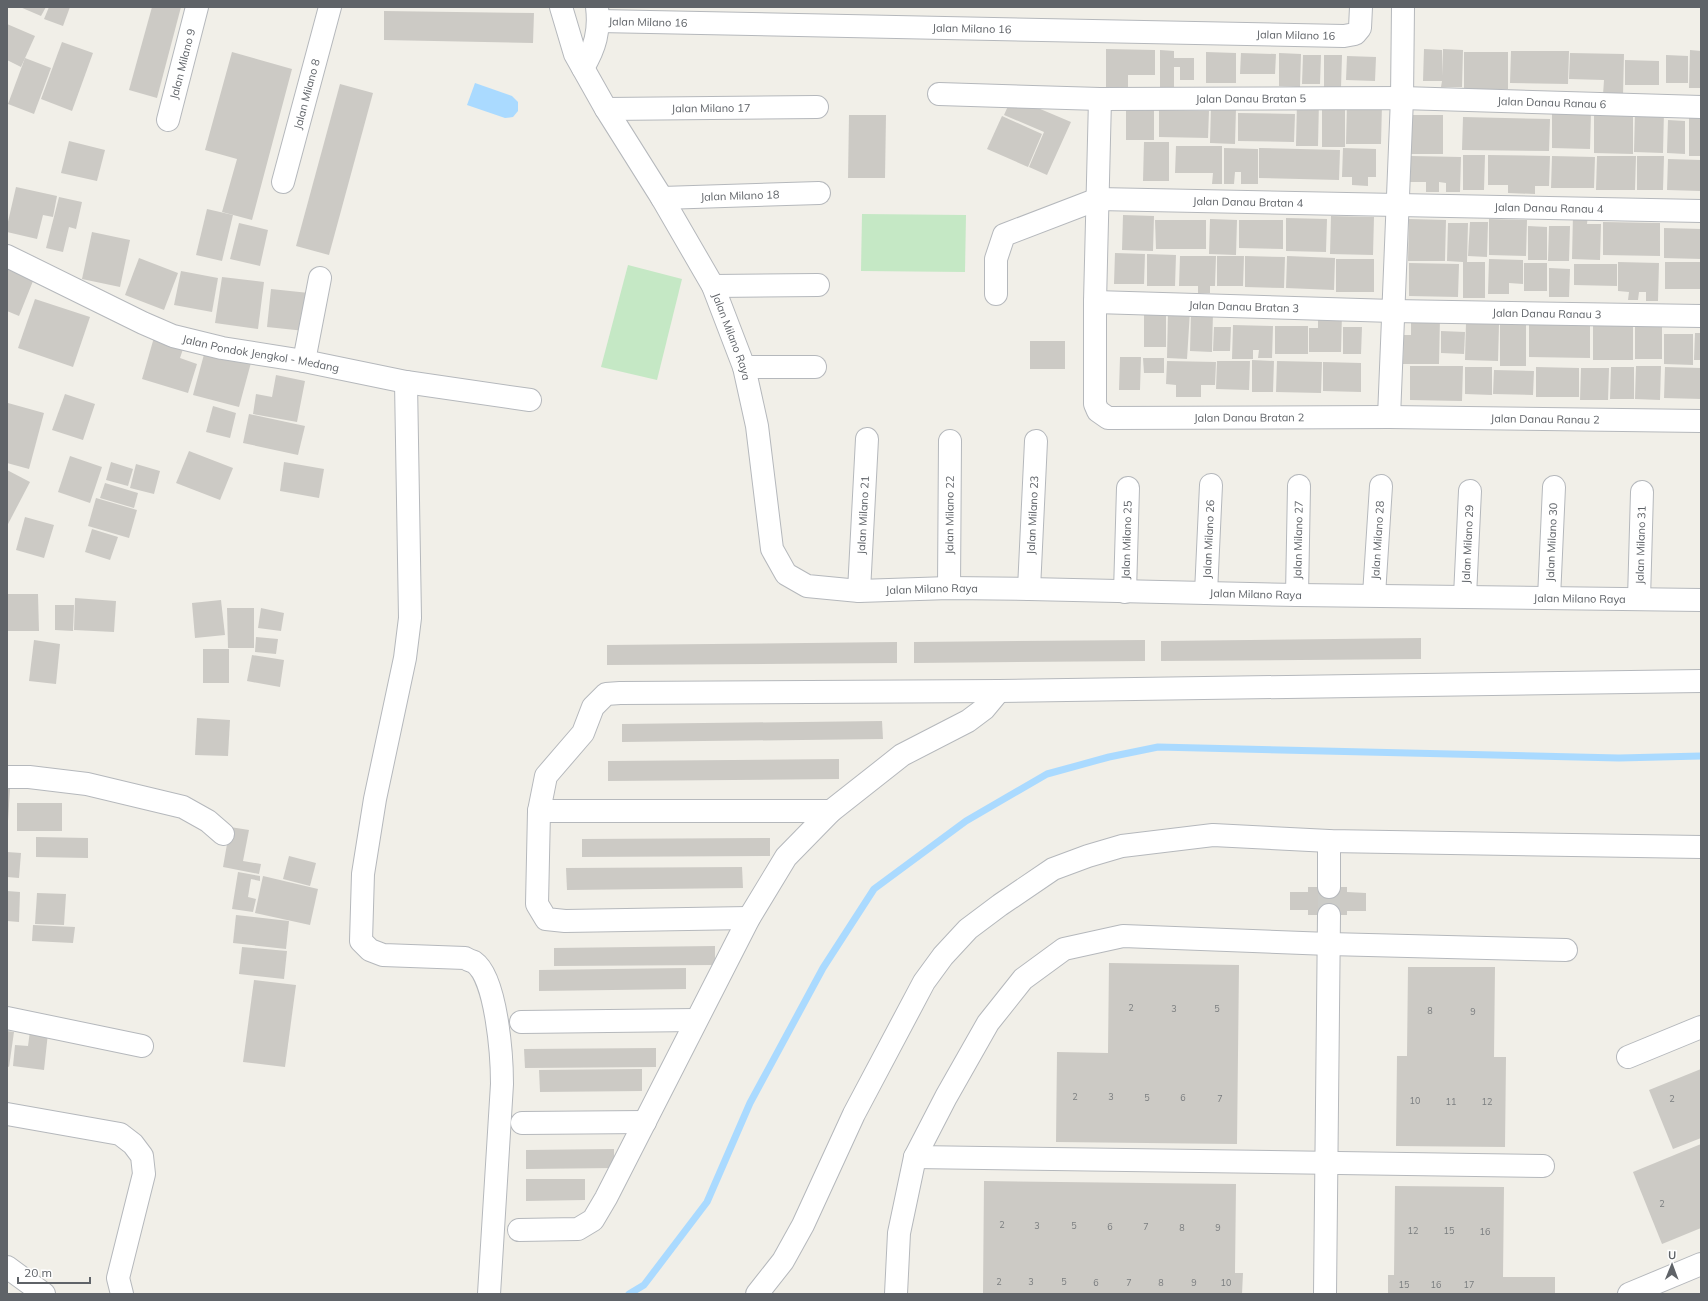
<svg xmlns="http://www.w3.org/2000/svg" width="1708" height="1301" font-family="Mulish,sans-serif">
  <rect width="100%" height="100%" fill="#f1efe8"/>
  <g fill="#c5e8c5">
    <polygon points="862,214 966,215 965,272 861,271"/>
    <polygon points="628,265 682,279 657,380 601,367"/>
  </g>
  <polygon fill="#aadaff" points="475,83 512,96 518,102 518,111 513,117 505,118 467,105"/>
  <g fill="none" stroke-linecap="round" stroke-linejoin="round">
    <polyline stroke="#aadaff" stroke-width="7" points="629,1294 644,1285 707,1202 750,1103 823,968 874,889 966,821 1047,774 1109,757 1158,747 1619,758 1701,756"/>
  </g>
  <g fill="#cccac5">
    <polygon points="20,7 46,7 41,16"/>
    <polygon points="49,7 70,7 63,26 44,19"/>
    <polygon points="152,7 181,7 157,98 129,90"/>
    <polygon points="384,11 534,13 533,43 384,40"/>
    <polygon points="7,24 35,36 21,67 7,60"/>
    <polygon points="62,42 93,53 72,111 41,99"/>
    <polygon points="1106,49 1155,50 1155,75 1128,75 1128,89 1106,88"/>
    <polygon points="1424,49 1442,50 1442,76 1443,49 1463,50 1462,87 1441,87 1442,81 1423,81"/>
    <polygon points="1160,50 1174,51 1174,58 1194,58 1194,80 1180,80 1180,67 1174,67 1174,90 1160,90"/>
    <polygon points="1690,50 1701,51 1701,88 1689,88"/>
    <polygon points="1511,51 1569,51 1568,84 1510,83"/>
    <polygon points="232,52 292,69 252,220 222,212 237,159 205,150"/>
    <polygon points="1206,52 1236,53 1236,83 1206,83"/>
    <rect x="1464" y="52" width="44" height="37"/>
    <polygon points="1241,53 1276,54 1275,74 1240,74"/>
    <polygon points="1279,53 1301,54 1300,87 1279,86"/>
    <polygon points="1570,53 1624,54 1623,95 1603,95 1604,80 1569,79"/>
    <polygon points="1303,55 1321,55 1320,84 1302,84"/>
    <polygon points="1324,55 1342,55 1341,87 1324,87"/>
    <polygon points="1666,55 1688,56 1688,83 1666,83"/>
    <polygon points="1347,56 1376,57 1375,81 1346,80"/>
    <polygon points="25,58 51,68 34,114 8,104"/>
    <polygon points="1625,60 1659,61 1659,85 1625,85"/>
    <polygon points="340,84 373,93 329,255 296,246"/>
    <polygon points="1012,97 1071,122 1047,175 1029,167 1044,132 1004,115"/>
    <polygon points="1297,101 1319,101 1318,146 1296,146"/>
    <rect x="1322" y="101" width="23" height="46"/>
    <polygon points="1347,103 1382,104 1381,144 1346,144"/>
    <polygon points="1211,107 1236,108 1235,144 1210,143"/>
    <rect x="1126" y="109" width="28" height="31"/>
    <polygon points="1159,110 1209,111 1208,138 1159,137"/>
    <polygon points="1552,111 1591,112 1590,149 1552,148"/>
    <polygon points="1635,111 1664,111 1663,153 1634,152"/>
    <polygon points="1238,113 1295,114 1294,142 1238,141"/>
    <polygon points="1594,113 1633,114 1633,154 1594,153"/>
    <polygon points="849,115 886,115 885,178 848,178"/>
    <rect x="1410" y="115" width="33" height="39"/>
    <polygon points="1002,116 1042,134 1028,167 987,149"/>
    <rect x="1689" y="116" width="12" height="40"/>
    <polygon points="1463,117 1550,119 1549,151 1462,150"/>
    <polygon points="1668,120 1685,121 1685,154 1667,153"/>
    <polygon points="69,141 105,150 97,181 61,173"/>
    <polygon points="1144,142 1169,142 1169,181 1143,181"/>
    <polygon points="1176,146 1222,146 1222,184 1212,184 1213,173 1175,173"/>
    <polygon points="1224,148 1258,149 1258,184 1241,184 1241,172 1235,172 1234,184 1224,184"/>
    <polygon points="1259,148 1340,150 1339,180 1259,178"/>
    <polygon points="1343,148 1376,149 1376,177 1368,177 1368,186 1352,185 1352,177 1342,177"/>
    <polygon points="1463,155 1485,155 1484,190 1463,190"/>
    <polygon points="1488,155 1550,156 1549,186 1535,186 1535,194 1508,193 1508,185 1488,185"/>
    <polygon points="1411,156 1461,157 1460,192 1446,192 1446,183 1439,182 1439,192 1426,192 1426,182 1410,182"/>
    <polygon points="1552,156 1595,157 1594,188 1551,188"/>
    <polygon points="1597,156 1636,156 1635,190 1596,190"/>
    <polygon points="1637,156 1664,156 1663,190 1637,190"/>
    <polygon points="1668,159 1701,160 1701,191 1667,190"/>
    <polygon points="16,187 57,196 53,217 43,215 37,239 7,232 7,226"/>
    <polygon points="59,197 82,202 76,229 69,227 63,252 46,248"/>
    <polygon points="207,209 233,215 222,261 196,255"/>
    <polygon points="1573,214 1588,214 1587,224 1601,224 1600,260 1572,259"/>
    <polygon points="1123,215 1154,216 1153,251 1122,250"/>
    <polygon points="1331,216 1374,217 1373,255 1330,254"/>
    <polygon points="1286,218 1327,219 1326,252 1286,251"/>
    <polygon points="1210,219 1237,220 1236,255 1209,254"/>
    <polygon points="1409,219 1446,220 1445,261 1408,261"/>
    <polygon points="1489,219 1527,220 1526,256 1489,255"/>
    <polygon points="1155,220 1206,220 1206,249 1156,249"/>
    <polygon points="1239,220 1283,220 1283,249 1239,248"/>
    <polygon points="1470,222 1488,222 1487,257 1468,256"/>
    <polygon points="1603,222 1660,223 1660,256 1603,255"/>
    <polygon points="239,223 268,230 260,266 230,259"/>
    <polygon points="1448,223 1468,223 1467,262 1485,262 1485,298 1463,298 1463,262 1447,261"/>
    <polygon points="1528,226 1547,227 1547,260 1528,260"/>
    <polygon points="1549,226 1570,226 1569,261 1548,261"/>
    <polygon points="1664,228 1701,229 1701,259 1664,258"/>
    <polygon points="92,232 130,240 120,287 82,279"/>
    <polygon points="1115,253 1145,254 1144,284 1114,284"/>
    <polygon points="1147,254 1176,255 1175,286 1147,286"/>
    <polygon points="1180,256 1216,256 1215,286 1210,286 1210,293 1198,293 1198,286 1179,286"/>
    <polygon points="1217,256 1244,256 1243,286 1217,286"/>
    <polygon points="1245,256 1285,257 1284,288 1245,287"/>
    <polygon points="1287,256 1335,258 1334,290 1286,288"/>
    <polygon points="139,258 178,273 164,310 125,295"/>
    <polygon points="7,259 37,271 19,316 7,311"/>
    <rect x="1336" y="259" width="38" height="33"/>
    <polygon points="1489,259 1523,260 1523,284 1509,283 1509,294 1488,294"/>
    <polygon points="1618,262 1659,263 1658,301 1646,301 1646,292 1639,292 1638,300 1628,300 1629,292 1618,291"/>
    <rect x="1665" y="262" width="36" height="27"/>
    <polygon points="1409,263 1459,264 1458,297 1409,296"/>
    <rect x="1524" y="263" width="23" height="28"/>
    <polygon points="1574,264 1617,264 1617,286 1574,285"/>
    <polygon points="1549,268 1570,269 1569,297 1549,297"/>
    <polygon points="181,271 218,278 212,312 174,305"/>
    <polygon points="222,277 264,282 258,329 215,323"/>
    <polygon points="271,289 309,293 305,331 267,327"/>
    <polygon points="35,299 90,317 73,367 18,348"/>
    <polygon points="1168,311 1190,311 1187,359 1167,358"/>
    <polygon points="1191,312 1213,312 1212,352 1190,351"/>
    <polygon points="1318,312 1342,313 1341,352 1309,352 1309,328 1318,328"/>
    <rect x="1144" y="314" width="22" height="33"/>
    <polygon points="1411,316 1440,317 1439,364 1403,364 1404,335 1411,335"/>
    <rect x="1500" y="317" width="26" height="49"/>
    <polygon points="1529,319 1590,319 1590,358 1529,357"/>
    <polygon points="1593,319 1633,320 1633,360 1593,360"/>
    <polygon points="1635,322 1662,323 1662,359 1635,359"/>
    <polygon points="1466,323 1499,324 1498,361 1465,360"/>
    <polygon points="1233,325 1273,326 1272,358 1258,358 1259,350 1253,350 1253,359 1232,359"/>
    <rect x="1275" y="326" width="33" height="28"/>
    <polygon points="1214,327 1231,327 1230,351 1213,351"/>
    <polygon points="1343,327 1362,327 1361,354 1343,354"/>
    <polygon points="1441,331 1465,332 1464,354 1441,353"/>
    <polygon points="1695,333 1701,333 1701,360 1694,360"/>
    <polygon points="155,334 185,343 180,358 197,364 188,393 142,379"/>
    <polygon points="1664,334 1693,334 1693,365 1664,364"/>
    <rect x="1030" y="341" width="35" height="28"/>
    <polygon points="206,347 252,359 239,407 193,395"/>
    <polygon points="1120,357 1141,357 1140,390 1119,390"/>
    <polygon points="1143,358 1164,358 1164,373 1144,373"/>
    <polygon points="1252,360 1274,361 1273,392 1252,392"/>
    <polygon points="1167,361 1216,362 1215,385 1201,385 1201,397 1176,397 1176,385 1166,384"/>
    <polygon points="1217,361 1250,361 1249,390 1216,389"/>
    <polygon points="1277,361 1322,362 1321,393 1276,392"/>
    <polygon points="1323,362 1361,363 1361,392 1323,391"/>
    <polygon points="1410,366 1463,366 1462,401 1410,400"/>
    <polygon points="1636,366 1661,366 1660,400 1635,399"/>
    <polygon points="1465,367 1492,367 1492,395 1465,394"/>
    <polygon points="1536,367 1579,368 1579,397 1536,397"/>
    <polygon points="1611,367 1634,367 1634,399 1610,399"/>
    <polygon points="1665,367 1701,368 1701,399 1664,398"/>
    <polygon points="1581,368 1609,368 1608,400 1580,400"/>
    <polygon points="1494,370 1534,371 1533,395 1493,394"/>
    <polygon points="276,375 305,381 297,422 253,414 256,394 272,397"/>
    <polygon points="65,394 95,404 83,440 52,430"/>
    <polygon points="8,403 44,413 29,469 7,463"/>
    <polygon points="213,406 236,413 230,438 206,432"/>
    <polygon points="249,414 305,426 298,455 243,443"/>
    <polygon points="189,451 233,468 220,500 176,483"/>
    <polygon points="70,456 102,467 90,503 58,492"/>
    <polygon points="111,462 133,469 128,486 106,480"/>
    <polygon points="284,462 324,469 319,498 280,491"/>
    <polygon points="136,464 160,471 154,494 130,488"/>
    <polygon points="7,470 30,482 7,526"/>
    <polygon points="105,483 138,493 134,508 100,498"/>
    <polygon points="96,498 137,510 129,538 88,526"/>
    <polygon points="25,517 54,525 44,558 16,550"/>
    <polygon points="92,529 118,537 110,560 85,552"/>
    <polygon points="7,594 38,594 39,631 7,631"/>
    <polygon points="75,598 116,601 114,632 74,630"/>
    <polygon points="221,600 225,635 195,638 192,603"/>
    <polygon points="55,605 74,605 73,631 55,630"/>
    <polygon points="227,608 254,608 254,648 228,648"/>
    <polygon points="261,608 284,613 281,631 258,628"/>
    <polygon points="256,637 278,639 276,654 255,652"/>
    <polygon points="1421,638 1421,659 1161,661 1161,641"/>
    <polygon points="34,640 60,644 56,684 29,681"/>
    <polygon points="1145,640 1145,661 914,663 914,642"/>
    <polygon points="897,642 897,663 607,665 607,645"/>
    <rect x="203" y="649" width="26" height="34"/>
    <polygon points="252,655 284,660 280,687 247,681"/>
    <polygon points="197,718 230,720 228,756 195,755"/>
    <polygon points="882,721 883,739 622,742 622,724"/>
    <polygon points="839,759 839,779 608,781 608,761"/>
    <polygon points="7,788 10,788 8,821 7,821"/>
    <rect x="17" y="803" width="45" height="28"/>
    <polygon points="230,827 249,830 243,861 261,864 259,874 223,867"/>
    <polygon points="36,837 88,838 88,858 36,857"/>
    <polygon points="770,838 770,856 582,857 582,839"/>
    <polygon points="7,852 21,853 19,878 7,877"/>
    <polygon points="289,856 316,863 310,886 283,879"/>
    <polygon points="742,867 743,888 567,890 566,868"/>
    <polygon points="238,872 260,876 260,881 251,879 248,897 256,899 253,912 232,909"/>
    <polygon points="263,876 318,889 310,925 255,913"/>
    <polygon points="1308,887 1347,887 1347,892 1366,893 1366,911 1347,911 1347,915 1308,915 1308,910 1290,910 1290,892 1308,892"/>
    <polygon points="7,891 20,892 19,922 7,921"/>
    <polygon points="37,893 66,894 64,925 35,924"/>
    <polygon points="236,915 289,921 286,949 233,943"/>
    <polygon points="33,925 75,927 73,943 32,941"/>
    <polygon points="715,946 715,965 554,966 554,948"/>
    <polygon points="242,947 287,951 284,979 239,974"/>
    <polygon points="1109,963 1239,965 1237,1144 1056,1142 1057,1052 1108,1053"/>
    <polygon points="1408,967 1495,967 1494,1057 1506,1057 1505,1147 1396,1146 1397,1056 1407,1056"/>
    <polygon points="686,968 686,989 539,991 539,970"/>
    <polygon points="254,980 296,985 285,1067 243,1062"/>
    <polygon points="7,1031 14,1032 9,1067 7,1066"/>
    <polygon points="30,1031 48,1033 44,1070 13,1066 15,1045 28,1046"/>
    <polygon points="656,1048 656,1067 525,1068 524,1049"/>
    <polygon points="642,1069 642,1091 540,1092 539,1070"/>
    <polygon points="1701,1069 1701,1138 1673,1149 1649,1090"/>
    <polygon points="1701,1144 1701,1228 1662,1244 1633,1172"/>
    <polygon points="614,1149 614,1168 526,1169 526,1150"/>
    <polygon points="526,1179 585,1179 585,1200 526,1201"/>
    <polygon points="984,1181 1236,1184 1235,1273 1243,1273 1242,1294 983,1294"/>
    <polygon points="1395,1186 1504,1187 1503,1277 1555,1277 1555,1294 1388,1294 1388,1275 1394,1275"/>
  </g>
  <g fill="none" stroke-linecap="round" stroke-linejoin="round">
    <polyline stroke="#ccccc8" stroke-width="22" stroke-dasharray="22 11" stroke-linecap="butt" points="1329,915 1329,887"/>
    <g stroke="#b5b8bc" stroke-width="24">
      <g id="minor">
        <path id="s1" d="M561 7 575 54 606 109 662 198 713 286 744 367 757 426 772 549 786 574 807 586 859 591 949 588 1029 589 1297 595 1701 600"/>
        <path id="s2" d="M599 21 1344 36 1355 34 1360 28 1361 7"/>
        <path d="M583 68C595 48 600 31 597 7"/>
        <path id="s3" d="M939 94 1100 99 1402 98 1701 107"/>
        <path id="s4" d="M1100 99 1095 302V404L1098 411 1108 418 1389 417 1701 421"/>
        <path id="s5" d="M606 109 817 107"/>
        <path id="s6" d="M168 120 197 7"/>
        <path id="s7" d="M283 182 330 7"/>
        <path id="s8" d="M662 198 819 193"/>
        <path id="s9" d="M7 256 143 323 173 336 222 348 304 361 406 382 530 400"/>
        <polyline points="713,286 818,285"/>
        <path id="s10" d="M996 294V259L1004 235 1098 199 1701 211"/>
        <path id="s11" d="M1095 302 1393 311 1701 316"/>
        <polyline points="304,361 320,278"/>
        <polyline points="744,367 815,367"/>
        <path d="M406 382 410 618 405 658 375 799 363 874 361 941 370 950 383 955 465 958C468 960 471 961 474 962 497 978 502 1058 502 1084L489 1294"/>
        <polyline points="1389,417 1402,98 1403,7"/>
        <path id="s12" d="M949 588 950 441"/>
        <path id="s13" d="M1029 589 1036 441"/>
        <path id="s14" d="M859 591 867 439"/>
        <path id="s15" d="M1125 592 1128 488"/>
        <path id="s16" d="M1206 593 1211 485"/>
        <path id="s17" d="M1297 595 1299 486"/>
        <path id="s18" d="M1374 595 1381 486"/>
        <path id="s19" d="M1465 596 1470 491"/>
        <path id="s20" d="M1549 598 1554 487"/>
        <path id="s21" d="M1639 599 1642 492"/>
        <polyline points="7,777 29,777 87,784 183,807 208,821 223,834"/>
        <polyline points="539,811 831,811"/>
        <polyline points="1329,841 1329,887"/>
        <polyline points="749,918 565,921 546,919 537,904 539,811 546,776 583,733 593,707 606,694 620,693 999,691 1701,681"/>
        <polyline points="7,1018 142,1046"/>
        <polyline points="521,1022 696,1020"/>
        <polyline points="1628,1057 1701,1027"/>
        <polyline points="7,1114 120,1134 133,1144 142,1156 144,1174 118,1278 122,1294"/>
        <polyline points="522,1123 645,1122"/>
        <polyline points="915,1157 1543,1166"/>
        <polyline points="519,1230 578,1229 593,1220 606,1198 749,918 786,857 831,811 902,755 968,721 984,709 999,691"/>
        <polyline points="7,1267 44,1294"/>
        <polyline points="757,1294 783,1261 803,1225 854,1114 924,982 943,956 968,929 1000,905 1053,869 1088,856 1122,846 1213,835 1329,841 1701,847"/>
        <polyline points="896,1294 899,1233 915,1157 946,1097 988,1023 1023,979 1064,949 1123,936 1329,944 1566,950"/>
        <polyline points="1325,1294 1329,915"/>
        <polyline points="1629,1294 1701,1264"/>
      </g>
    </g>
    <use href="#minor" stroke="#fff" stroke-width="22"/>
  </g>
  <g text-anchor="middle" stroke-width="3.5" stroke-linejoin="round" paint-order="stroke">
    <g font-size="9" fill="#7a7d7f">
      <text x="1131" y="1011">2</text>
      <text x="1174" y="1012">3</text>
      <text x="1217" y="1012">5</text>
      <text x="1430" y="1014">8</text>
      <text x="1473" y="1015">9</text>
      <text x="1075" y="1100">2</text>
      <text x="1111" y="1100">3</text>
      <text x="1147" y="1101">5</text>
      <text x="1183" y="1101">6</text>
      <text x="1220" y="1102">7</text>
      <text x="1672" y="1102">2</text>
      <text x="1415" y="1104">10</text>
      <text x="1451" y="1105">11</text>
      <text x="1487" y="1105">12</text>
      <text x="1662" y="1207">2</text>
      <text x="1002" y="1228">2</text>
      <text x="1037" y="1229">3</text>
      <text x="1074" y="1229">5</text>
      <text x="1110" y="1230">6</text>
      <text x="1146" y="1230">7</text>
      <text x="1182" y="1231">8</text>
      <text x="1218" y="1231">9</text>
      <text x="1413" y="1234">12</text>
      <text x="1449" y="1234">15</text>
      <text x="1485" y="1235">16</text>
      <text x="999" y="1285">2</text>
      <text x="1031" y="1285">3</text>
      <text x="1064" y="1285">5</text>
      <text x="1096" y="1286">6</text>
      <text x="1129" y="1286">7</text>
      <text x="1161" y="1286">8</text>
      <text x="1194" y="1286">9</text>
      <text x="1226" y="1286">10</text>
      <text x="1404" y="1288">15</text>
      <text x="1436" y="1288">16</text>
      <text x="1469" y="1288">17</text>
    </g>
    <g font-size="11" fill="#5f6368" stroke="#fff">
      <text dy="4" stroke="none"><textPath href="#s2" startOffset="49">Jalan Milano 16</textPath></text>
      <text dy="4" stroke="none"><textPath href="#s2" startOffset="373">Jalan Milano 16</textPath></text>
      <text dy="4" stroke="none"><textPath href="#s2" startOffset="697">Jalan Milano 16</textPath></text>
      <text dy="4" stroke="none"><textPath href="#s6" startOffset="58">Jalan Milano 9</textPath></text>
      <text dy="4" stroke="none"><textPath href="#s7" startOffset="91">Jalan Milano 8</textPath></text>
      <text dy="4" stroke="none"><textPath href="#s3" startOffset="312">Jalan Danau Bratan 5</textPath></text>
      <text dy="4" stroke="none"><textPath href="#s3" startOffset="613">Jalan Danau Ranau 6</textPath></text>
      <text dy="4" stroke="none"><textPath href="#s5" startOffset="105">Jalan Milano 17</textPath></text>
      <text dy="4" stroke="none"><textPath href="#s8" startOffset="78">Jalan Milano 18</textPath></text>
      <text dy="4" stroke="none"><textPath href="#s10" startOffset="311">Jalan Danau Bratan 4</textPath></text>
      <text dy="4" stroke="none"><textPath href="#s10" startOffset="612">Jalan Danau Ranau 4</textPath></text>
      <text dy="4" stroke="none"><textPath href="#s11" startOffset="149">Jalan Danau Bratan 3</textPath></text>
      <text dy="4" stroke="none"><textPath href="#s11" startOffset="452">Jalan Danau Ranau 3</textPath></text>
      <text dy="4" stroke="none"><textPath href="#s1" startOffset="373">Jalan Milano Raya</textPath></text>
      <text dy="4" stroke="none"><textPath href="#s9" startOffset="274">Jalan Pondok Jengkol - Medang</textPath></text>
      <text dy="4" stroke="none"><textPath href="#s4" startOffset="466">Jalan Danau Bratan 2</textPath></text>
      <text dy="4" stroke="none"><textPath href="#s4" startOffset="762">Jalan Danau Ranau 2</textPath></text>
      <text dy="4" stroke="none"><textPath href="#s14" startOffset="76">Jalan Milano 21</textPath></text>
      <text dy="4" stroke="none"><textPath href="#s12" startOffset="73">Jalan Milano 22</textPath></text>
      <text dy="4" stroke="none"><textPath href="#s13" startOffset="74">Jalan Milano 23</textPath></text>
      <text dy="4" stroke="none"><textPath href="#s16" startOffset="54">Jalan Milano 26</textPath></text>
      <text dy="4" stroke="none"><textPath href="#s15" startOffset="52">Jalan Milano 25</textPath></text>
      <text dy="4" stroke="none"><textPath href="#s17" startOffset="55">Jalan Milano 27</textPath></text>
      <text dy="4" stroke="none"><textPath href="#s18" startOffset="55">Jalan Milano 28</textPath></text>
      <text dy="4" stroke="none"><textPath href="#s20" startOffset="56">Jalan Milano 30</textPath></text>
      <text dy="4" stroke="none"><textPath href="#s19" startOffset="52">Jalan Milano 29</textPath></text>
      <text dy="4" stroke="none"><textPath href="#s21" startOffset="54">Jalan Milano 31</textPath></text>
      <text dy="4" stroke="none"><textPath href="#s1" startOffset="768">Jalan Milano Raya</textPath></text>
      <text dy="4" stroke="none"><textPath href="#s1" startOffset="1092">Jalan Milano Raya</textPath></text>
      <text dy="4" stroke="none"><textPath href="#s1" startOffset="1416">Jalan Milano Raya</textPath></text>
    </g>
  </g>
  <rect width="1708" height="1301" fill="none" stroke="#5f6368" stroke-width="16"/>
  <g transform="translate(1672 1265) rotate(1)" stroke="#ffffff" stroke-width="3" paint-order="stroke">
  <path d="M0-3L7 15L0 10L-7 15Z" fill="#5f6368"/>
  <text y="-6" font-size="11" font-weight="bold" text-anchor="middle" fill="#5f6368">U</text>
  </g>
  <path d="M18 1277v6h72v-6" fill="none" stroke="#5f6368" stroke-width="2"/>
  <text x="24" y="1277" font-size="12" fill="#5f6368" stroke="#ffffff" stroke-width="3" paint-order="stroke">20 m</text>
</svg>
